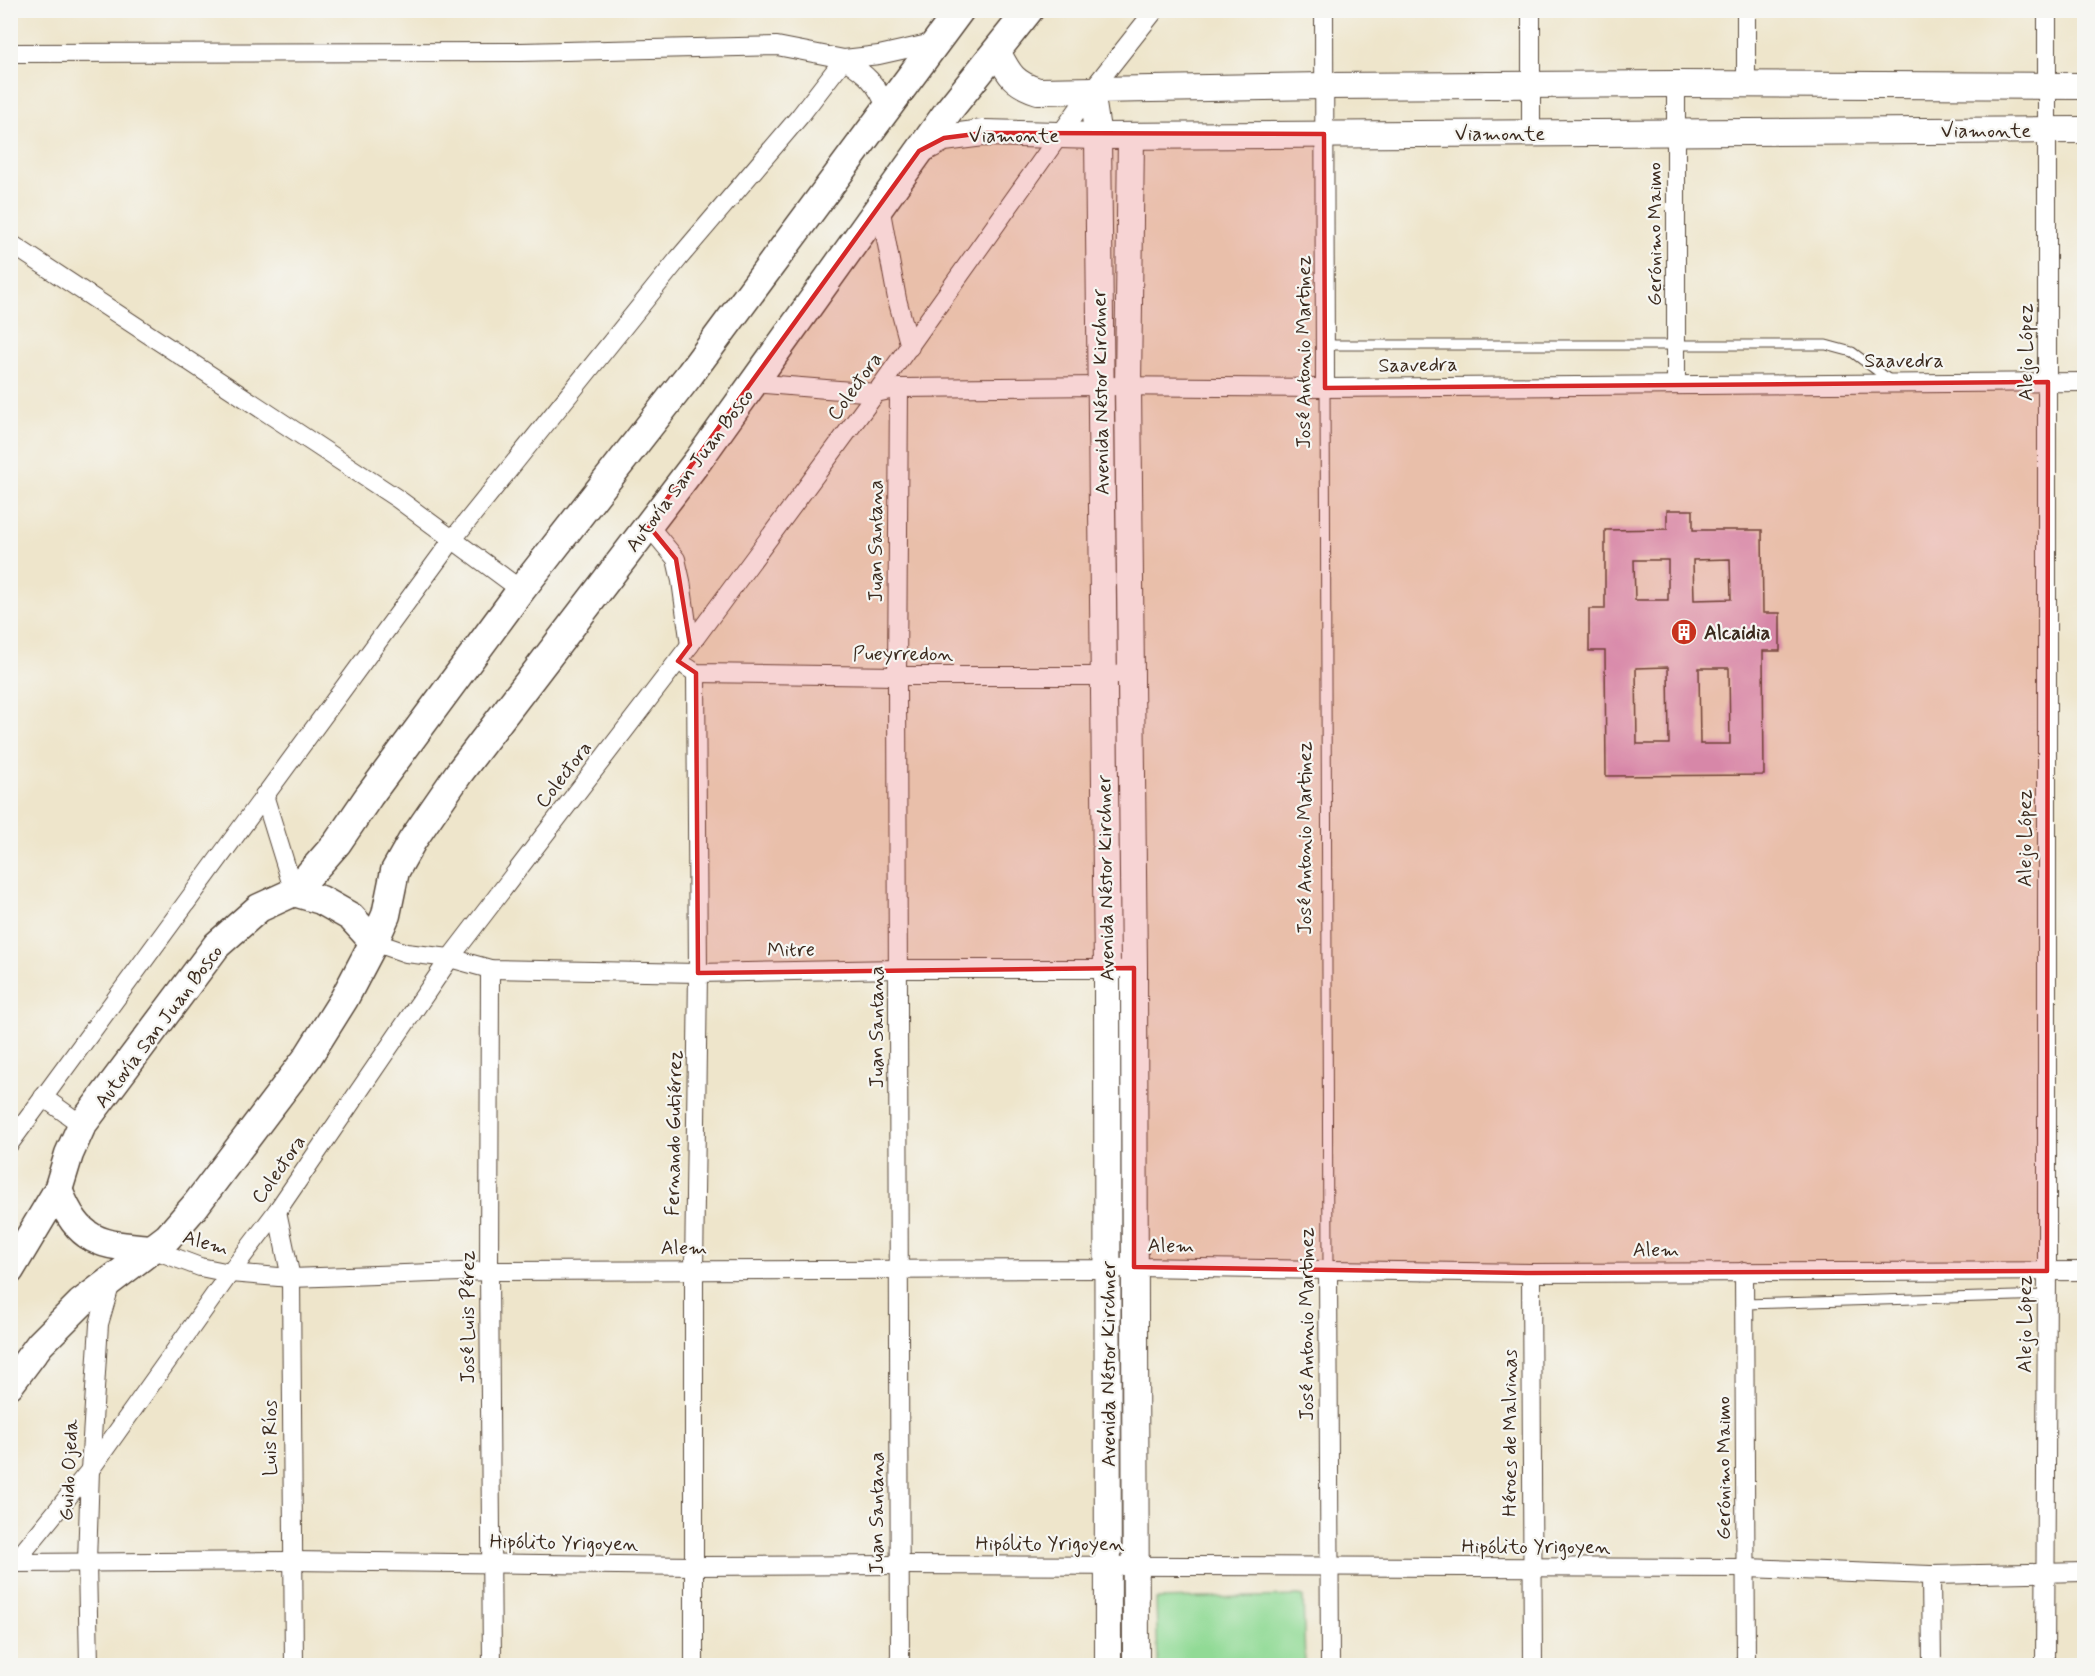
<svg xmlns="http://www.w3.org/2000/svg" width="2095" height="1676" font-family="Mynerve,sans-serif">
  <rect width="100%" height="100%" fill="#f6f6f2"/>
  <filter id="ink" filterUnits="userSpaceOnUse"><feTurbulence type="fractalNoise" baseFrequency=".0167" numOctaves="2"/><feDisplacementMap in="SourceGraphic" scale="12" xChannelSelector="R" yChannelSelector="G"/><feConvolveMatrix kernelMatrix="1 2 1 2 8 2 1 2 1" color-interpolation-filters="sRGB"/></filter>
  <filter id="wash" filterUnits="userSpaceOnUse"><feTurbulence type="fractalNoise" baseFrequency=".008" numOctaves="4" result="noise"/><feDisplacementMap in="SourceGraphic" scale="24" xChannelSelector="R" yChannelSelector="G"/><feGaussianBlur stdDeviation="1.35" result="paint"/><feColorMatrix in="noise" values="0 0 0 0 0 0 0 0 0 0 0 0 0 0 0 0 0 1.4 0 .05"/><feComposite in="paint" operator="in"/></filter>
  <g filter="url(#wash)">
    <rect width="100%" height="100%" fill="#eee5cb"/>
    <polygon fill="#91da95" stroke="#66825a" stroke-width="1.5" points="1303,1596 1305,1665 1158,1665 1156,1599"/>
    <g id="blocks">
      <path fill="#d89fc9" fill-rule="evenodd" d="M1667 510H1693V530H1762L1763 613H1780V651H1763L1764 775 1606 776 1605 651H1589V609H1605V530L1667 529ZM1730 559 1731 599 1694 600 1693 560ZM1634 560H1668V600H1635ZM1668 667 1669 744H1637L1636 668ZM1699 668H1729L1730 744H1700Z"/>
    </g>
  </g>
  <g filter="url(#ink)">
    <use href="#blocks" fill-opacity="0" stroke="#564638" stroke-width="1.5"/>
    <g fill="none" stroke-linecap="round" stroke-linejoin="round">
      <g stroke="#564638" stroke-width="11">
        <g id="lane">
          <polyline points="1325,345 1826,345 1852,352 1891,381"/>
          <polyline points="1325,388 1328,1269"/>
          <polyline points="1745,1304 2047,1295"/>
        </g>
      </g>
      <g stroke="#564638" stroke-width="20">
        <g id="street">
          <polyline points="1324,10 1325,388"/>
          <polyline points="1531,10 1531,133"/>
          <polyline points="1746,10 1746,84"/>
          <polyline points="10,53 520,52 777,46 844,59 800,116 679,258 453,539 10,1143"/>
          <path d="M887 109C877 83 866 74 844 59L879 55 937 42"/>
          <polyline points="880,206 897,299 910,347"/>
          <polyline points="10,243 398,499 521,590"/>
          <polyline points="753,383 876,393 899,388 1100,386 1325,388 2084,382"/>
          <polyline points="1676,384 1676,84"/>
          <polyline points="899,388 897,676 900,1666"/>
          <polyline points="648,525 676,559 681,581 690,645"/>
          <polyline points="687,667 696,673 897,676 1103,676 1130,672"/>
          <polyline points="264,795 294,892"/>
          <polyline points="374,942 406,953 450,958 490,969 698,973 898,969 1117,969"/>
          <polyline points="490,969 489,1271 492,1666"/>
          <polyline points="43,1097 82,1125"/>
          <polyline points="277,1211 291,1278 294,1666"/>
          <polyline points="152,1249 200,1267 230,1273 291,1278 489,1271 1107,1269 1134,1267 1531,1273 2084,1271"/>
          <polyline points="1328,1269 1330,1666"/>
          <polyline points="1744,1271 1746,1666"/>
          <polyline points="1531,1273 1533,1666"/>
          <polyline points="15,1563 291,1561 694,1566 899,1565 1746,1568 1931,1575 2084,1572"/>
          <polyline points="10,1568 90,1470 230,1273 277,1211 450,958 690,645 876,393 1091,91 1155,10"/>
          <polyline points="1931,1575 1932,1666"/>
          <polyline points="89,1666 87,1562 90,1470 99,1324 112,1279"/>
          <polyline points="694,1666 694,1270 698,973 696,673"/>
          <polyline points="2045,1666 2047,1271 2047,10"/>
        </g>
      </g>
      <g stroke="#564638" stroke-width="28">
        <g id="secondary">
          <path d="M997 51C1009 74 1013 83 1038 91L1324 86 1676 84 2084 86"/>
          <polyline points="1091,91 1098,136 1107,970 1108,1666"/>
          <polyline points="1131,136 1128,387 1134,968 1136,1666"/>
          <polyline points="919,151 944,138 983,133 1098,136 2084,130"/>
        </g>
      </g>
      <g stroke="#564638" stroke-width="31">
        <g id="primary">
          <polyline points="294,892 321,900 351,917 374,942"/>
          <path d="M58 1190C79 1243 99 1245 152 1249"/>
          <polyline points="10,1270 58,1190 69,1154 82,1125 217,945 259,908 294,892 337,843 369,796 521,590 690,374 960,10"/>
          <polyline points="10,1384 40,1344 81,1303 168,1237 195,1206 307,1058 344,999 374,942 386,915 395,871 412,841 459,773 699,459 949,110 1029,10"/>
        </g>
      </g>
      <use href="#lane" stroke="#fff" stroke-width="9"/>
      <use href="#street" stroke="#fff" stroke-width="18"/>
      <use href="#secondary" stroke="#fff" stroke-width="26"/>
      <use href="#primary" stroke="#fff" stroke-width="28"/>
    </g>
  </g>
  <path fill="#d62828" fill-opacity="0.2" stroke="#d62828" stroke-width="4.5" stroke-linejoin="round" d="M983 133 1324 134 1325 388 2048 382 2047 1271 1531 1273 1134 1267V968L698 973 696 673 678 661 690 645 676 559 648 525 919 151 944 138Z"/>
  <defs>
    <g id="building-disc" transform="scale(1.35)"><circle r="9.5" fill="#c8321e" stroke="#f6f6f2"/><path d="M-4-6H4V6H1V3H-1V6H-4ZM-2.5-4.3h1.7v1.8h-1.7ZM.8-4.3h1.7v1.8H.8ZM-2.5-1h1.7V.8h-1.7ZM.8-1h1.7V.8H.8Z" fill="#fff"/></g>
  </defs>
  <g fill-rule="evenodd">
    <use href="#building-disc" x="1684" y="632"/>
  </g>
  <g text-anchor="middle" stroke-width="4.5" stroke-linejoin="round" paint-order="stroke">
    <g font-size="20" fill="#3b2a1e" stroke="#f6f6f2">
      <text x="1986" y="137">Viamonte</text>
      <text x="1500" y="140">Viamonte</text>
      <text x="1014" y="142">Viamonte</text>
      <text transform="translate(1654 234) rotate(-90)" y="7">Gerónimo Maimo</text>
      <text transform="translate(1303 352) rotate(-90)" y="7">José Antonio Martinez</text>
      <text transform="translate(2025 352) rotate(-90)" y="7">Alejo López</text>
      <text x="1904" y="367">Saavedra</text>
      <text transform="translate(1418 364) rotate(-1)" y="7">Saavedra</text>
      <text transform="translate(854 386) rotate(-54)" y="7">Colectora</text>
      <text transform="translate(1100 392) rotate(-91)" y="7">Avenida Néstor Kirchner</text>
      <text transform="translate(689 470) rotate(-53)" y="7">Autovía San Juan Bosco</text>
      <text transform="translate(875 541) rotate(-90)" y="7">Juan Santana</text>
      <text x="903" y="660">Pueyrredon</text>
      <text transform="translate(563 774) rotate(-52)" y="7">Colectora</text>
      <text transform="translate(1304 838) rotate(-90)" y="7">José Antonio Martinez</text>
      <text transform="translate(2024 838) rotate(-90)" y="7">Alejo López</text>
      <text transform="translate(1105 878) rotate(-91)" y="7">Avenida Néstor Kirchner</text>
      <text transform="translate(791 949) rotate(-1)" y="7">Mitre</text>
      <text transform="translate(158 1026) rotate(-53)" y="7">Autovía San Juan Bosco</text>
      <text transform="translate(876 1027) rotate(-90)" y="7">Juan Santana</text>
      <text transform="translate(673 1133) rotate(-89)" y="7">Fernando Gutiérrez</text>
      <text transform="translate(278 1169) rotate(-55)" y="7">Colectora</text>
      <text transform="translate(206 1242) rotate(16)" y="7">Alem</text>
      <text transform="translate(1171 1245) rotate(1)" y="7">Alem</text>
      <text x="684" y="1254">Alem</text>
      <text x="1656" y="1256">Alem</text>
      <text transform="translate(467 1317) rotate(-90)" y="7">José Luis Pérez</text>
      <text transform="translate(1306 1324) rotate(-90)" y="7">José Antonio Martinez</text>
      <text transform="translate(2024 1324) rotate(-90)" y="7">Alejo López</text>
      <text transform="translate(1108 1364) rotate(-90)" y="7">Avenida Néstor Kirchner</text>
      <text transform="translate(1509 1433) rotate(-90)" y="7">Héroes de Malvinas</text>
      <text transform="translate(269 1438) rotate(-90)" y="7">Luis Ríos</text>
      <text transform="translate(1723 1468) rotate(-90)" y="7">Gerónimo Maimo</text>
      <text transform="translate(68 1470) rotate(-87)" y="7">Guido Ojeda</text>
      <text transform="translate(876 1513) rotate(-90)" y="7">Juan Santana</text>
      <text transform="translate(564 1542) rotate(1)" y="7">Hipólito Yrigoyen</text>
      <text x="1050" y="1550">Hipólito Yrigoyen</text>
      <text x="1536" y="1553">Hipólito Yrigoyen</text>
    </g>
    <g font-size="20" font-weight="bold" fill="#3b2a1e" stroke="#f6f6f2" text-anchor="start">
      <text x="1704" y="639">Alcaidia</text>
    </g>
  </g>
  <rect width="2095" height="1676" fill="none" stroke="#f6f6f2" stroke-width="36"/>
</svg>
